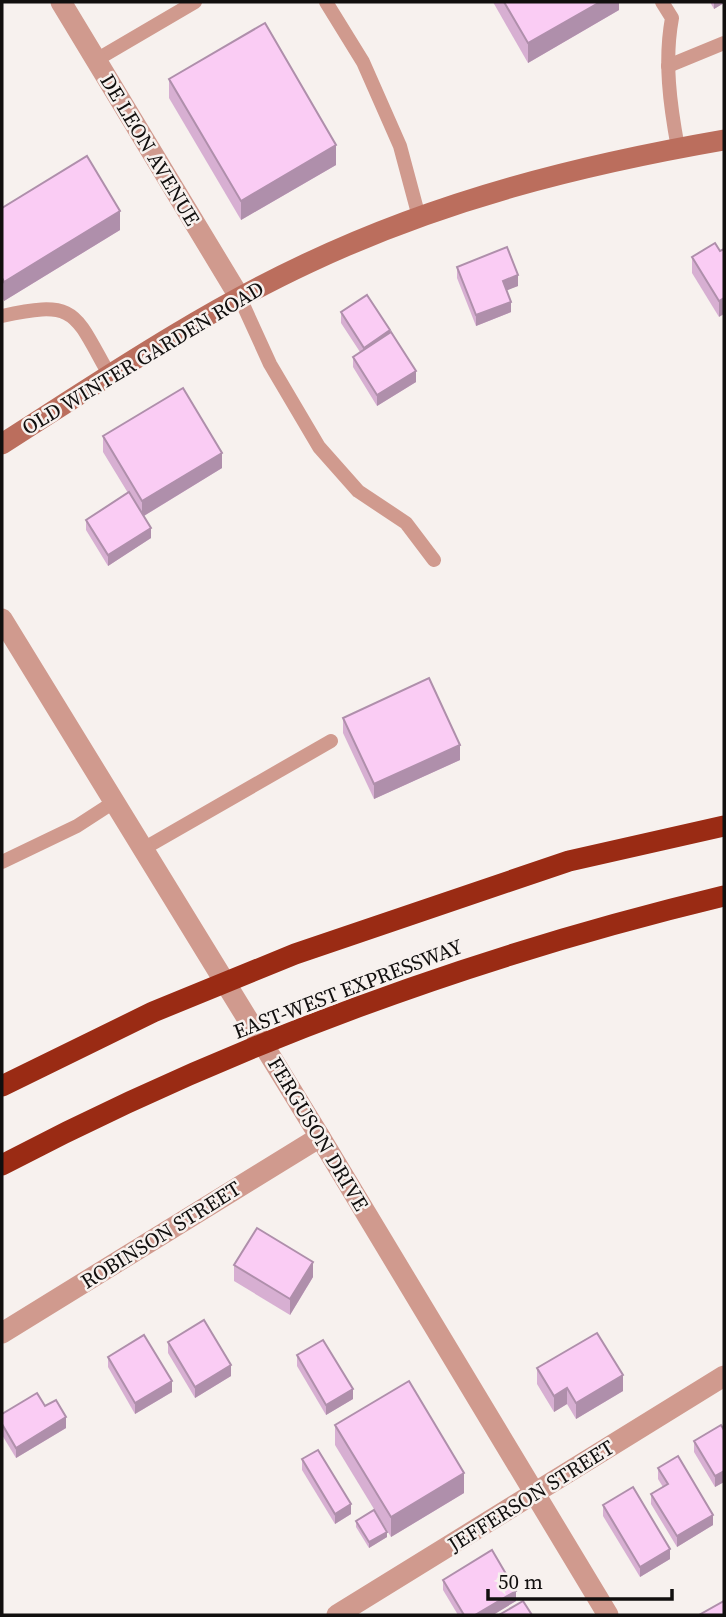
<svg xmlns="http://www.w3.org/2000/svg" width="726" height="1617" font-family="'Source Serif 4',serif">
  <rect width="100%" height="100%" fill="#f7f1ee"/>
  <g fill="none" stroke-linecap="round" stroke-linejoin="round">
    <g stroke="#d09a8e" stroke-width="14">
      <polyline points="326,2 363,62 400,146 419,217"/>
      <path d="M662 2 672 18C664 61 670 105 678 148"/>
      <polyline points="96,60 195,2"/>
      <polyline points="668,66 724,43"/>
      <polyline points="240,298 270,364 319,447 358,491 406,523 434,560"/>
      <path d="M2 316C78 299 74 313 110 376"/>
      <polyline points="143,849 331,741"/>
      <polyline points="2,862 77,826 114,802"/>
    </g>
    <g stroke="#d09a8e" stroke-width="21">
      <polyline points="61,2 240,298"/>
      <polyline points="337,1615 724,1376"/>
    </g>
    <g stroke="#d09a8e" stroke-width="21">
      <polyline points="2,619 320,1137 608,1615"/>
      <polyline points="2,1333 320,1137"/>
    </g>
    <path stroke="#bb6e5d" stroke-width="21" d="M2 444C102 380 201 313 308 263 441 200 580 165 724 140"/>
    <g stroke="#9a2b14" stroke-width="21">
      <polyline points="2,1086 153,1012 295,954 569,861 724,826"/>
      <path d="M2 1165C229 1046 475 956 724 896"/>
    </g>
  </g>
  <g fill="#d7afd2">
    <polygon points="493,2 619,2 619,10 528,63"/>
    <polygon points="710,2 724,2 724,3 714,9"/>
    <polygon points="169,79 336,165 241,220 169,98"/>
    <polygon points="2,208 120,230 4,301 2,297"/>
    <polygon points="720,251 719,317 692,273 692,257"/>
    <polygon points="457,267 518,286 506,290 511,312 476,326 457,278"/>
    <polygon points="341,312 390,332 416,382 377,406 353,367 353,357 360,352 341,323"/>
    <polygon points="103,436 222,468 144,516 151,538 108,566 86,530 86,520 128,493 103,452"/>
    <polygon points="343,718 460,760 374,799 343,733"/>
    <polygon points="234,1265 313,1277 290,1315 234,1281"/>
    <polygon points="168,1342 231,1376 195,1398 168,1353"/>
    <polygon points="297,1355 353,1399 326,1415 297,1366"/>
    <polygon points="108,1357 172,1392 135,1414 108,1367"/>
    <polygon points="537,1368 623,1391 576,1419 567,1404 554,1412 537,1384"/>
    <polygon points="45,1406 66,1428 16,1458 2,1435 2,1414"/>
    <polygon points="335,1425 464,1493 391,1537 335,1445"/>
    <polygon points="724,1430 724,1482 715,1487 694,1452 694,1441"/>
    <polygon points="302,1459 351,1514 335,1524 302,1470"/>
    <polygon points="658,1468 713,1525 677,1547 651,1504 651,1494 663,1487 658,1479"/>
    <polygon points="603,1505 670,1559 640,1577 603,1516"/>
    <polygon points="356,1521 387,1537 369,1548 356,1527"/>
    <polygon points="443,1580 516,1601 493,1615 458,1615 443,1590"/>
  </g>
  <g fill="#af8fab">
    <polygon points="600,2 619,2 619,10 528,63 528,43"/>
    <polygon points="714,2 724,2 724,3 714,9"/>
    <polygon points="336,145 336,165 241,220 241,201"/>
    <polygon points="120,211 120,230 4,301 4,282"/>
    <polygon points="518,275 518,286 503,292 503,281"/>
    <polygon points="724,298 724,314 719,317 719,301"/>
    <polygon points="511,302 511,312 476,326 476,315"/>
    <polygon points="390,330 390,341 364,358 364,348"/>
    <polygon points="416,371 416,382 377,406 377,395"/>
    <polygon points="222,453 222,468 142,517 142,501"/>
    <polygon points="151,528 151,538 108,566 108,555"/>
    <polygon points="460,745 460,760 374,799 374,784"/>
    <polygon points="313,1262 313,1277 290,1315 290,1299"/>
    <polygon points="231,1365 231,1376 195,1398 195,1387"/>
    <polygon points="623,1375 623,1391 576,1419 576,1403"/>
    <polygon points="172,1381 172,1392 135,1414 135,1403"/>
    <polygon points="567,1388 567,1404 554,1412 554,1396"/>
    <polygon points="353,1389 353,1399 326,1415 326,1405"/>
    <polygon points="66,1417 66,1428 16,1458 16,1448"/>
    <polygon points="724,1471 724,1482 715,1487 715,1476"/>
    <polygon points="464,1473 464,1493 391,1537 391,1517"/>
    <polygon points="351,1504 351,1514 335,1524 335,1514"/>
    <polygon points="713,1515 713,1525 677,1547 677,1536"/>
    <polygon points="387,1532 387,1537 369,1548 369,1542"/>
    <polygon points="670,1549 670,1559 640,1577 640,1567"/>
    <polygon points="516,1591 516,1601 493,1615 475,1615"/>
  </g>
  <g fill="#faccf4" stroke="#af8fab" stroke-width="2">
    <polygon points="504,2 600,2 528,43"/>
    <polygon points="265,23 336,145 241,201 169,79"/>
    <polygon points="87,156 120,211 4,282 2,278 2,208"/>
    <polygon points="715,243 720,251 724,249 724,298 719,301 692,257"/>
    <polygon points="507,247 518,275 503,281 511,302 476,315 457,267"/>
    <polygon points="367,295 390,330 364,348 341,312"/>
    <polygon points="391,332 416,371 377,395 353,357"/>
    <polygon points="183,388 222,453 142,501 103,436"/>
    <polygon points="129,492 151,528 108,555 86,520"/>
    <polygon points="429,678 460,745 374,784 343,718"/>
    <polygon points="257,1228 313,1262 290,1299 234,1265"/>
    <polygon points="204,1320 231,1365 195,1387 168,1342"/>
    <polygon points="597,1333 623,1375 576,1403 567,1388 554,1396 537,1368"/>
    <polygon points="144,1335 172,1381 135,1403 108,1357"/>
    <polygon points="323,1340 353,1389 326,1405 297,1355"/>
    <polygon points="409,1381 464,1473 391,1517 335,1425"/>
    <polygon points="37,1393 45,1406 56,1400 66,1417 16,1448 2,1424 2,1414"/>
    <polygon points="721,1425 724,1430 724,1471 715,1476 694,1441"/>
    <polygon points="318,1450 351,1504 335,1514 302,1459"/>
    <polygon points="678,1456 713,1515 677,1536 651,1494 668,1484 658,1468"/>
    <polygon points="633,1487 670,1549 640,1567 603,1505"/>
    <polygon points="374,1510 387,1532 369,1542 356,1521"/>
    <polygon points="492,1550 516,1591 475,1615 464,1615 443,1580"/>
    <polygon points="523,1601 532,1615 499,1615"/>
    <polygon points="724,1601 724,1615 699,1615"/>
  </g>
  <g text-anchor="middle" stroke-width="5" stroke-linejoin="round" paint-order="stroke">
    <g font-size="21" fill="#110f0e" stroke="#f7f1ee">
      <text transform="translate(150 150) rotate(59)" y="7">DE LEON AVENUE</text>
      <text transform="translate(143 358) rotate(-31)" y="7">OLD WINTER GARDEN ROAD</text>
      <text transform="translate(348 989) rotate(-21)" y="7">EAST-WEST EXPRESSWAY</text>
      <text transform="translate(318 1134) rotate(59)" y="7">FERGUSON DRIVE</text>
      <text transform="translate(161 1235) rotate(-32)" y="7">ROBINSON STREET</text>
      <text transform="translate(531 1496) rotate(-32)" y="7">JEFFERSON STREET</text>
    </g>
  </g>
  <rect width="726" height="1617" fill="none" stroke="#110f0e" stroke-width="7"/>
  <path d="M488 1589v10h184v-10" fill="none" stroke="#110f0e" stroke-width="3.5"/>
  <text x="498" y="1589" font-size="21" fill="#110f0e" stroke="#f7f1ee" stroke-width="5" paint-order="stroke">50 m</text>
</svg>
